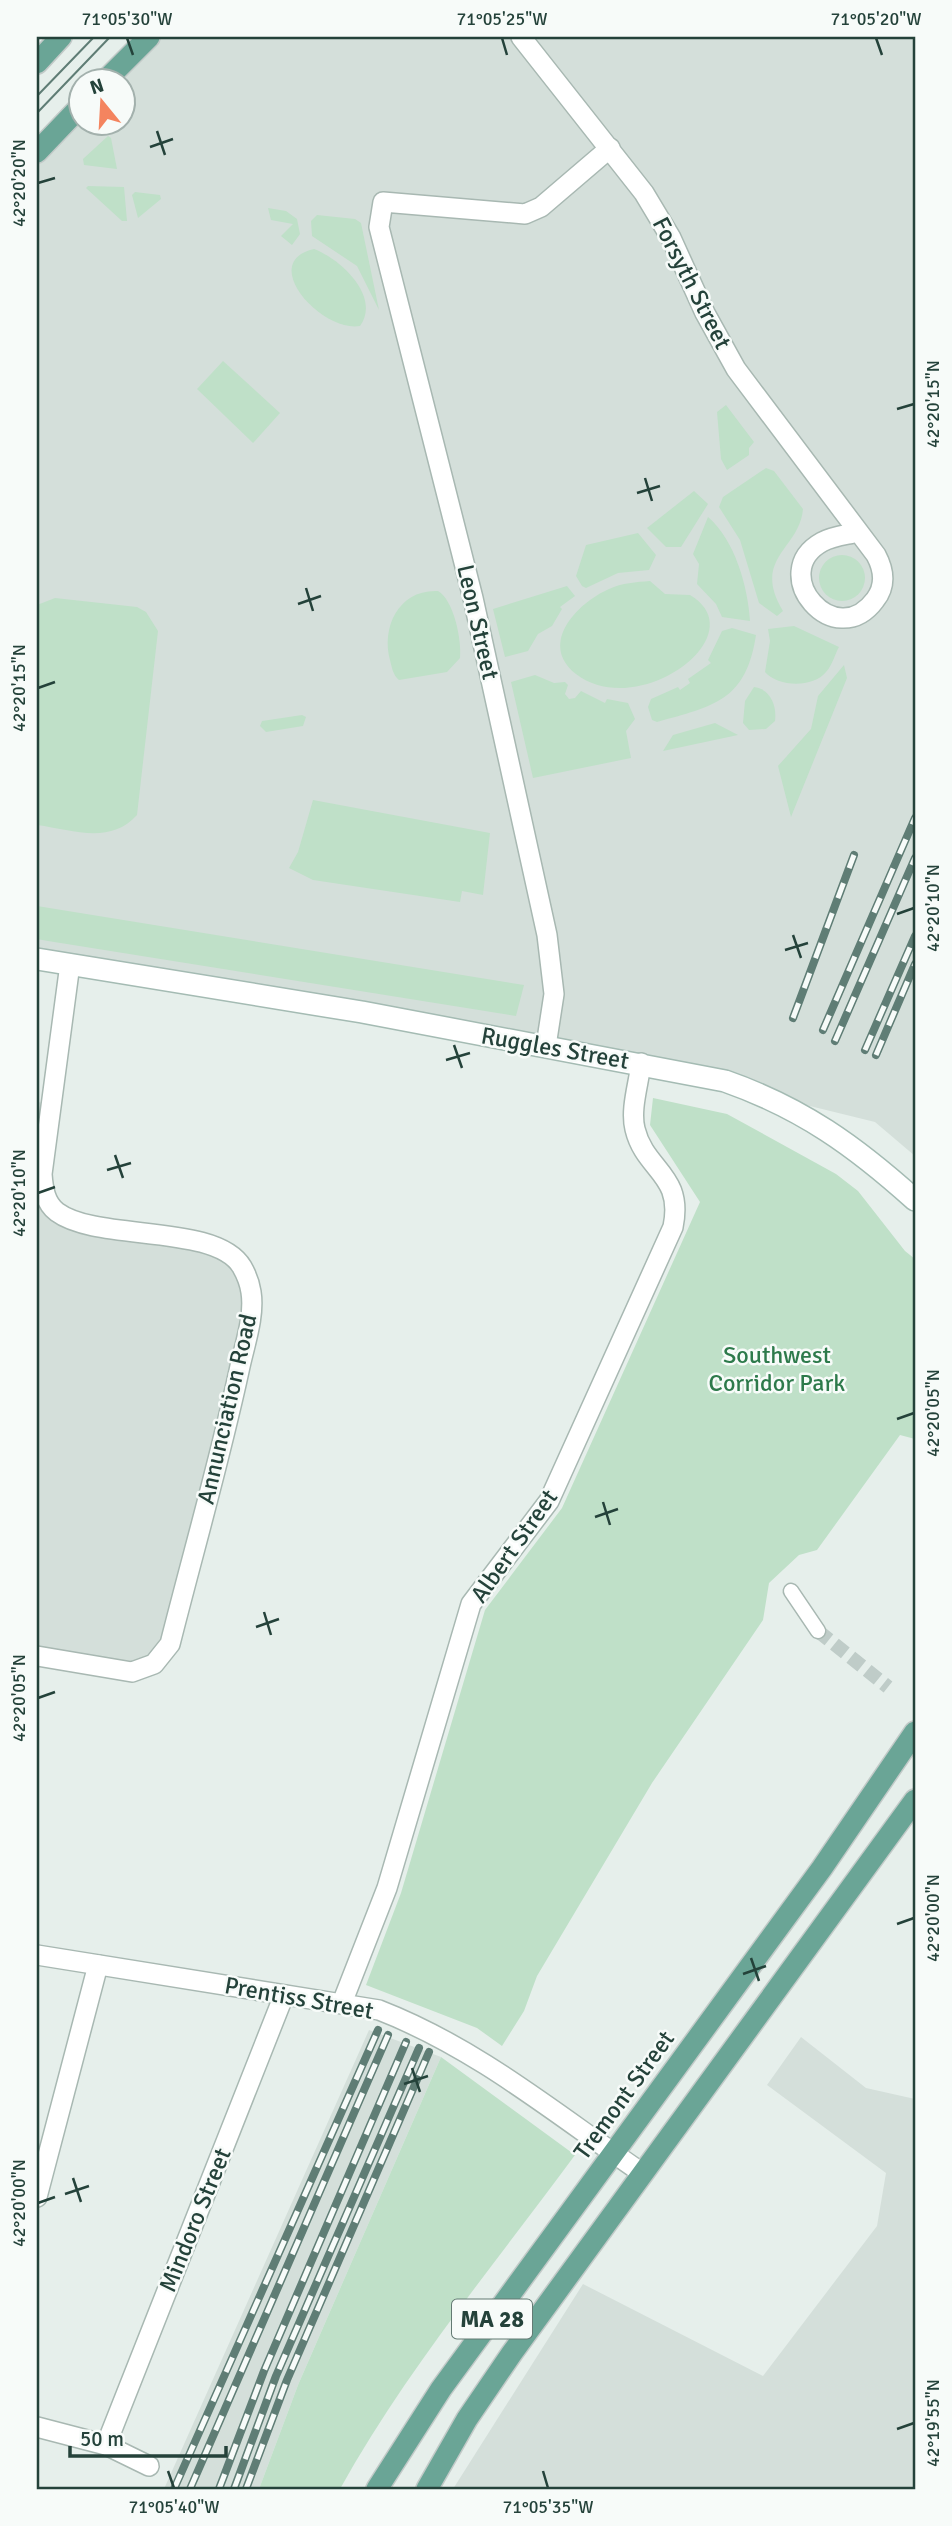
<svg xmlns="http://www.w3.org/2000/svg" width="952" height="2526" font-family="Signika,sans-serif">
  <rect width="100%" height="100%" fill="#e6efeb"/>
  <g fill="#d4dfda">
    <polygon points="147,37 915,37 915,1156 875,1122 757,1093 37,959 37,152 80,107 80,122 122,122 122,80 106,80"/>
    <polygon points="37,1102 51,1104 42,1174 56,1211 199,1242 241,1265 251,1316 154,1664 37,1656"/>
    <polygon points="369,2030 441,2057 298,2385 259,2489 164,2489"/>
    <polygon points="801,2037 866,2088 915,2099 915,2489 453,2489 583,2284 763,2376 877,2226 886,2173 767,2085"/>
  </g>
  <g fill="#bfe0c8">
    <polygon points="108,136 111,138 117,169 84,165 83,159"/>
    <polygon points="88,186 124,187 127,221 122,221 86,188"/>
    <polygon points="135,192 160,195 161,199 138,218 132,195"/>
    <polygon points="268,208 286,211 297,219 300,234 292,245 281,236 293,224 271,220"/>
    <polygon points="317,215 355,219 361,223 379,310 357,266 312,236 311,221"/>
    <path d="M314 249C341 259 381 297 360 326 322 333 257 262 314 249Z"/>
    <polygon points="223,361 280,413 253,443 197,389"/>
    <polygon points="726,405 754,442 749,448 749,455 727,470 721,459 717,412"/>
    <path d="M766 468 774 471 803 509C800 549 751 558 783 611L777 616 759 603 740 540 719 507 723 497Z"/>
    <polygon points="694,491 708,504 681,547 666,547 647,528"/>
    <path d="M708 517C735 540 748 587 750 621L722 617 716 604 697 584 699 564 693 554Z"/>
    <polygon points="638,533 656,555 649,570 618,573 586,588 582,586 576,576 586,545"/>
    <circle cx="842" cy="578" r="23"/>
    <path d="M650 581 665 594 690 595C757 635 638 722 576 674 538 644 577 603 609 589 622 583 636 582 650 581Z"/>
    <polygon points="567,586 575,596 560,607 562,609 552,626 538,634 528,651 505,657 493,609"/>
    <path d="M438 591C454 600 462 641 460 658L447 672 399 680C393 675 392 668 390 660 381 627 399 589 438 591Z"/>
    <path d="M55 598 137 607 146 612 158 631 137 815C110 845 73 830 37 825V605Z"/>
    <path d="M794 626 839 647C835 654 832 666 826 672 813 688 778 687 765 672L770 641 768 629Z"/>
    <path d="M732 628 756 635C746 701 714 706 657 722L652 720 648 707 651 699 678 687 680 690 690 683 688 679 711 663 708 660 722 631Z"/>
    <polygon points="844,665 847,678 791,817 778,766 811,729 818,696"/>
    <polygon points="535,675 554,683 565,682 568,685 565,694 569,699 575,698 581,691 605,703 607,699 628,703 635,719 626,731 631,758 533,778 511,682"/>
    <path d="M754 687C770 689 777 705 775 721L766 729 749 730 743 723 745 701Z"/>
    <polygon points="302,715 306,717 303,726 266,732 260,726 262,721"/>
    <polygon points="715,723 738,735 663,751 673,735"/>
    <polygon points="313,800 490,833 483,895 462,891 460,902 313,880 289,868 298,852"/>
    <polygon points="37,906 524,985 516,1016 48,941 37,939"/>
    <polygon points="653,1098 727,1114 836,1174 858,1191 905,1251 915,1259 915,1439 900,1435 817,1550 799,1555 769,1583 763,1620 652,1783 537,1976 524,2011 502,2046 477,2028 366,1985 401,1893 485,1610 562,1508 700,1202 650,1125"/>
    <path d="M441 2057 575 2155C495 2264 406 2370 340 2489H259L298 2385Z"/>
  </g>
  <g fill="none" stroke-linecap="round" stroke-linejoin="round">
    <polyline stroke="#bfccc8" stroke-width="14" stroke-dasharray="14 7" stroke-linecap="butt" points="818,1631 888,1687"/>
    <g stroke="#a8b8b2" stroke-width="17">
      <polyline id="pedestrian" points="791,1591 818,1631"/>
    </g>
    <g stroke="#a8b8b2" stroke-width="22">
      <g id="minor">
        <path d="M521 37 644 193 671 238 705 313 736 369 876 555C884 570 886 586 875 600 835 654 766 573 822 542 833 536 846 535 858 532"/>
        <polyline points="546,1046 554,994 547,935 473,598 379,227 383,202 525,214 541,207 610,148"/>
        <path d="M37 1656 132 1672 154 1664 170 1644C193 1553 219 1463 239 1371 244 1346 255 1317 251 1292 250 1285 246 1274 242 1267 216 1223 97 1242 57 1212 45 1203 43 1188 42 1174L70 964"/>
        <path d="M37 1955 379 2010C477 2048 557 2115 642 2173"/>
        <path d="M342 2003 387 1888 471 1604 549 1501 673 1227C684 1174 645 1171 635 1129 630 1109 639 1083 641 1063"/>
        <polyline points="37,2197 98,1965"/>
        <polyline points="37,2427 106,2445 149,2466"/>
        <polyline points="106,2445 284,1995"/>
      </g>
    </g>
    <g stroke="#a4bbb3" stroke-width="24">
      <path id="secondary" d="M37 959 362 1012 725 1081C802 1108 855 1146 915 1200"/>
    </g>
    <g stroke="#c2cac8" stroke-width="24">
      <g id="primary">
        <polyline points="37,63 61,37"/>
        <polyline points="106,80 149,37"/>
        <polyline points="37,152 80,107"/>
        <polyline points="377,2489 441,2389 822,1868 915,1732"/>
        <polyline points="427,2489 467,2419 512,2353 915,1800"/>
      </g>
    </g>
    <use href="#pedestrian" stroke="#fff" stroke-width="14"/>
    <use href="#minor" stroke="#fff" stroke-width="19"/>
    <use href="#secondary" stroke="#fff" stroke-width="21"/>
    <use href="#primary" stroke="#6aa596" stroke-width="21"/>
    <g stroke="#5f7d75" stroke-width="2">
      <polyline points="37,96 94,37"/>
      <polyline points="37,113 110,37"/>
    </g>
    <g stroke="#5f7d75" stroke-width="8">
      <g id="rail">
        <polyline points="793,1018 854,855"/>
        <polyline points="823,1030 915,818"/>
        <polyline points="835,1041 915,858"/>
        <polyline points="865,1050 915,936"/>
        <polyline points="876,1055 915,964"/>
        <polyline points="174,2489 378,2030"/>
        <polyline points="190,2489 388,2035"/>
        <polyline points="219,2489 264,2371 406,2042"/>
        <polyline points="234,2489 276,2376 419,2048"/>
        <polyline points="246,2489 287,2380 429,2052"/>
      </g>
    </g>
    <use href="#rail" stroke="#f7fbf9" stroke-width="5" stroke-dasharray="16" stroke-linecap="butt"/>
  </g>
  <path fill="none" stroke="#24423a" stroke-width="2.5" d="M127 38 133 55M502 38 507 55M876 38 882 55M157 131 165 155M150 147 173 139M38 183 55 178M897 409 914 404M645 478 652 501M637 493 660 486M306 588 313 611M298 604 321 596M38 688 55 682M897 914 914 908M793 935 801 958M785 950 808 943M454 1045 462 1068M446 1060 470 1053M115 1155 123 1178M107 1170 131 1163M38 1193 55 1187M897 1419 914 1413M603 1502 610 1525M595 1517 618 1509M264 1612 271 1635M256 1627 279 1619M38 1698 55 1692M897 1924 914 1918M751 1958 759 1981M743 1974 766 1966M412 2068 420 2092M404 2084 428 2076M73 2178 81 2202M65 2194 89 2186M38 2203 55 2197M897 2429 914 2423M168 2471 174 2488M543 2471 548 2488"/>
  <g text-anchor="middle" stroke-width="5" stroke-linejoin="round" paint-order="stroke">
    <rect fill="#f7fbf9" stroke="#637a73" stroke-width="2" x="452" y="2299.5" width="80" height="39" rx="5"/>
    <g font-size="23" font-weight="bold" fill="#24423a">
      <text x="492" y="2327">MA 28</text>
    </g>
    <g font-size="24" fill="#24423a" stroke="#f7fbf9">
      <text transform="translate(692 283) rotate(63)" y="8">Forsyth Street</text>
      <text transform="translate(478 622) rotate(77)" y="8">Leon Street</text>
      <text transform="translate(555 1048) rotate(10)" y="8">Ruggles Street</text>
      <text transform="translate(227 1409) rotate(-77)" y="8">Annunciation Road</text>
      <text transform="translate(514 1546) rotate(-55)" y="8">Albert Street</text>
      <text transform="translate(299 1998) rotate(10)" y="8">Prentiss Street</text>
      <text transform="translate(624 2095) rotate(-54)" y="8">Tremont Street</text>
      <text transform="translate(195 2220) rotate(-68)" y="8">Mindoro Street</text>
    </g>
    <g font-size="24" fill="#2d7a4b" stroke="#f7fbf9">
      <text x="777" y="1363">Southwest<tspan x="777" dy="28">Corridor Park</tspan></text>
    </g>
  </g>
  <rect width="952" height="2526" fill="none" stroke="#f7fbf9" stroke-width="77"/>
  <g transform="translate(102 102) rotate(342)"><circle r="33" fill="#f7fbf9" stroke="#a3b1ad" stroke-width="2"/>
  <path d="M0-5L12 26L0 18L-12 26Z" fill="#f4845f"/>
  <text y="-10" font-size="19" font-weight="bold" text-anchor="middle" fill="#24423a">N</text>
  </g>
  <path d="M70 2446v10h156v-10" fill="none" stroke="#24423a" stroke-width="3.5"/>
  <text x="80" y="2446" font-size="21" fill="#24423a" stroke="#f7fbf9" stroke-width="5" paint-order="stroke">50 m</text>
  <rect x="38" y="38" width="876" height="2450" fill="none" stroke="#24423a" stroke-width="2.5"/>
  <g font-size="18" text-anchor="middle" fill="#24423a">
    <text x="127" y="25">71°05'30"W</text>
    <text x="502" y="25">71°05'25"W</text>
    <text x="876" y="25">71°05'20"W</text>
    <text transform="translate(19 183) rotate(-90)" y="6">42°20'20"N</text>
    <text transform="translate(933 404) rotate(-90)" y="6">42°20'15"N</text>
    <text transform="translate(19 688) rotate(-90)" y="6">42°20'15"N</text>
    <text transform="translate(933 908) rotate(-90)" y="6">42°20'10"N</text>
    <text transform="translate(19 1193) rotate(-90)" y="6">42°20'10"N</text>
    <text transform="translate(933 1413) rotate(-90)" y="6">42°20'05"N</text>
    <text transform="translate(19 1698) rotate(-90)" y="6">42°20'05"N</text>
    <text transform="translate(933 1918) rotate(-90)" y="6">42°20'00"N</text>
    <text transform="translate(19 2203) rotate(-90)" y="6">42°20'00"N</text>
    <text transform="translate(933 2423) rotate(-90)" y="6">42°19'55"N</text>
    <text x="174" y="2513">71°05'40"W</text>
    <text x="548" y="2513">71°05'35"W</text>
  </g>
</svg>
